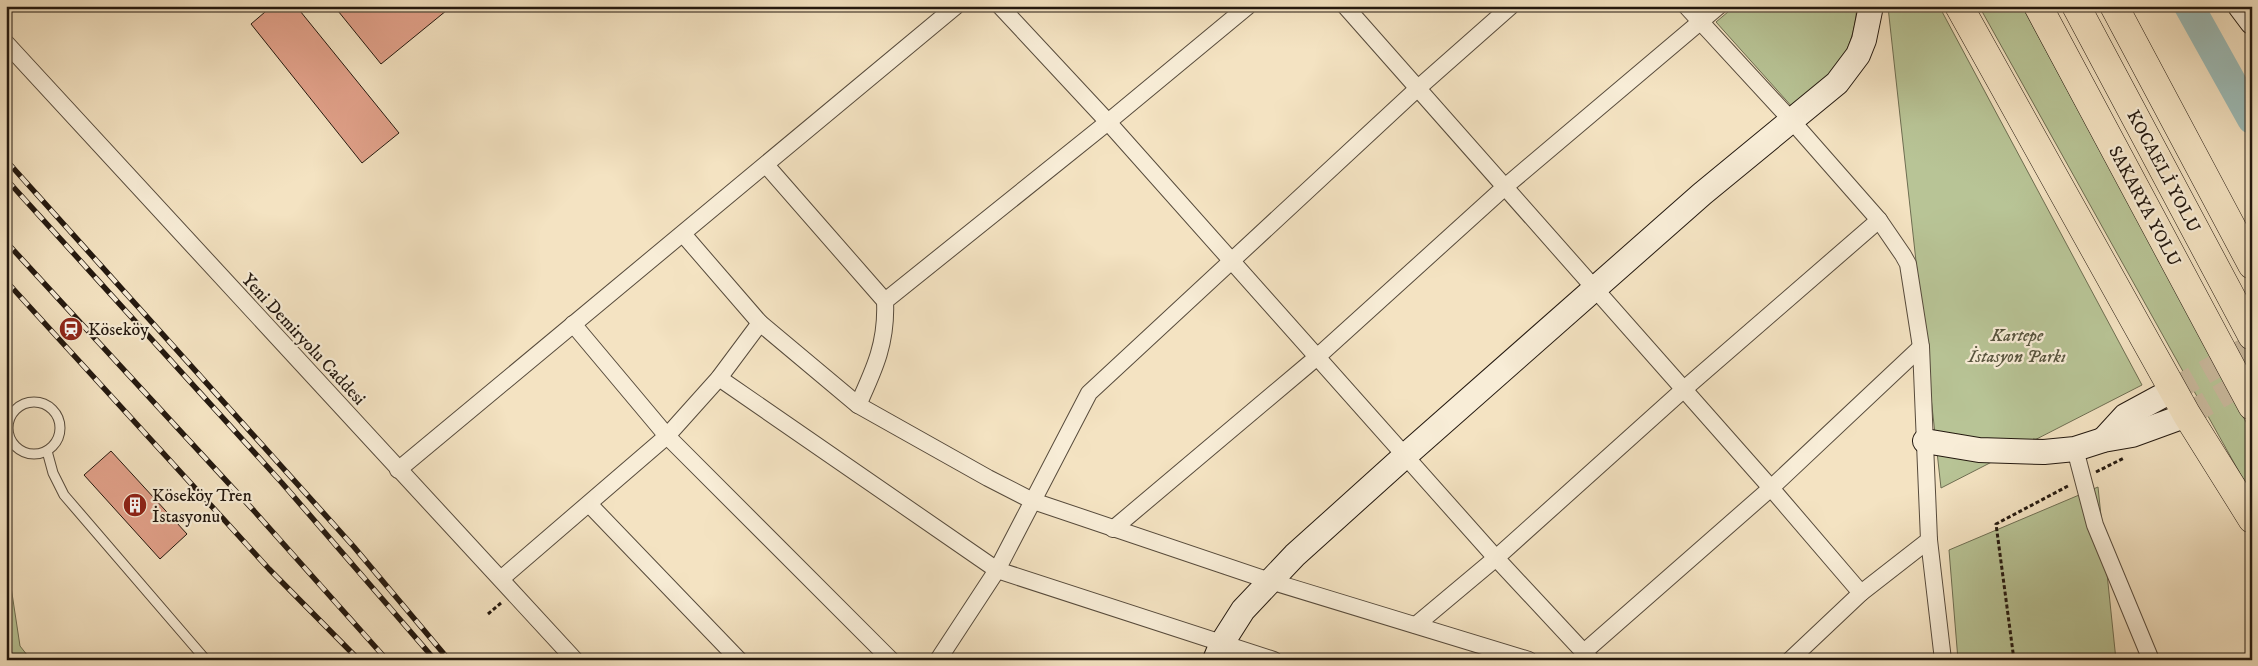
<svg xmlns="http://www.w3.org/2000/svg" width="2258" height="666" font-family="'IM FELL DW Pica',serif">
  <rect width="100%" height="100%" fill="#f4e3c2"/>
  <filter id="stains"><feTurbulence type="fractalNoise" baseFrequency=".004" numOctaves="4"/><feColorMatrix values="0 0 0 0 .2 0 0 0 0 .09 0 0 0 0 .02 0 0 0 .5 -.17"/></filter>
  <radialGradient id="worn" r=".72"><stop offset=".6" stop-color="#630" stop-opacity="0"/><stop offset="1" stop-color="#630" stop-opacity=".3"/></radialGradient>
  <g fill="#b8c496" stroke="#6e6e52">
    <path d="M1735 6H1857C1853 60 1831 74 1794 109L1716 22Z"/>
    <polygon points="1939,6 2142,385 1941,488 1888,7"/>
    <polygon points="1979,6 2022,6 2252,433 2252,495"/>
    <polygon points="2098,487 2116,660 1958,660 1949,550"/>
    <polygon points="6,554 20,646 31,660 6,660"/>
  </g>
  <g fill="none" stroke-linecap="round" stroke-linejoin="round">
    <polyline stroke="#9dbdb9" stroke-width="30" points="2189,6 2252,119"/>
  </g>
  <g fill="#e2a28b" stroke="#23180f">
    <polygon points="272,6 296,6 399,133 362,163 251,24"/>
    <polygon points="334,6 452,6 381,64"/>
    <polygon points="111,451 187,534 160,559 84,475"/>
  </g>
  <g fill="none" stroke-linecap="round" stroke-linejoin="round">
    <g stroke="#caba9e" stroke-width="24" stroke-dasharray="24 12" stroke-linecap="butt">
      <polyline points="2173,390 2252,346"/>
      <polyline points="2187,415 2252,378"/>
    </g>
    <g stroke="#574b3c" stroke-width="11">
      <g id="lane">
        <circle cx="34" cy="428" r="26"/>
        <polyline points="47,451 53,473 64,495 206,660"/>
      </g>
    </g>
    <g stroke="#574b3c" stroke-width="18">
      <g id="street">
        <polyline points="1000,6 1108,122 1496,558 1591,660"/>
        <polyline points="1345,6 1771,488 1861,593"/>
        <polyline points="1686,6 1792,121 1879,220 1903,255 1908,264 1921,347 1929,540 1861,593 1790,660"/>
        <polyline points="6,43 575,660"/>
        <polyline points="766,165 885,301"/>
        <polyline points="683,234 760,323"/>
        <polyline points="573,324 667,436 891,660"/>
        <polyline points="719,378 997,570 1274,660"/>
        <path d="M858 405C875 368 887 342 885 301L1108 122 1248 6"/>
        <polyline points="2075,449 2095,525 2151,660"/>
        <polyline points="398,470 956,6"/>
        <polyline points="589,504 739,660"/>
        <polyline points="1113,529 1316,358 1506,186 1719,6"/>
        <polyline points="1929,540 1943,660"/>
        <polyline points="502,578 667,436 719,378 760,323 858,405 988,478 1033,501 1270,581 1529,660"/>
        <polyline points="1416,625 1496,558 1683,390 1879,220"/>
        <polyline points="1584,652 1771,488 1921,347"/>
        <polyline points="938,660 997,570 1089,393 1417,89 1511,6"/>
      </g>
    </g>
    <g stroke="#23180f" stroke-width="26">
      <g id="secondary">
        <polyline points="2240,6 2252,22"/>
        <polyline points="2103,440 2125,416 2173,390"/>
        <polyline points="1925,441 1979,450 2044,452 2075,449 2103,440 2132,435 2187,415"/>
        <polyline points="1215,660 1222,643 1243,610 1295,555 1406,455 1702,194 1837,83 1858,55 1864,40 1871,6"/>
      </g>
    </g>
    <g stroke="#23180f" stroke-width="29">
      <g id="highway">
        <polyline points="1959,6 2187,415 2252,519"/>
        <polyline points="2038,6 2252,406"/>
        <polyline points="2076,6 2252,336"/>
        <polyline points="2114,6 2252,265"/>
      </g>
    </g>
    <g stroke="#23180f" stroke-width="3" stroke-dasharray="4 2.5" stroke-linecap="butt">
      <polyline points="2096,472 2124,458"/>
      <polyline points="488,614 501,603"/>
      <polyline points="2014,660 1996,524 2068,486"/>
    </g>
    <use href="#lane" stroke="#f8edd7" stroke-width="9"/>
    <use href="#street" stroke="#f8edd7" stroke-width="16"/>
    <use href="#secondary" stroke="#f8edd7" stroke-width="24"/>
    <use href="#highway" stroke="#f4e3c2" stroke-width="28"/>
    <g stroke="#23180f" stroke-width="5.5">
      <g id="rail">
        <polyline points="6,160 354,547 449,660"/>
        <polyline points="6,179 282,483 435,660"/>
        <polyline points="6,242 255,512 387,660"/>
        <polyline points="6,281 269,569 359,660"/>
      </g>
    </g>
    <use href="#rail" stroke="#f8edd7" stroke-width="4" stroke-dasharray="11" stroke-linecap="butt"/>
  </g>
  <defs>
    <g id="station-disc" transform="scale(1.25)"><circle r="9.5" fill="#8f2418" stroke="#f8edd7"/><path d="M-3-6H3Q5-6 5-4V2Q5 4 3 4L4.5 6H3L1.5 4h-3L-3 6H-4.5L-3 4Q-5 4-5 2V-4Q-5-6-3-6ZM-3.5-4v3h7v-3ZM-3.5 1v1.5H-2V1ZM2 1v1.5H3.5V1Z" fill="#fff"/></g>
    <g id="building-disc" transform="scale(1.25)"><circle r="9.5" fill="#8f2418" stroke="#f8edd7"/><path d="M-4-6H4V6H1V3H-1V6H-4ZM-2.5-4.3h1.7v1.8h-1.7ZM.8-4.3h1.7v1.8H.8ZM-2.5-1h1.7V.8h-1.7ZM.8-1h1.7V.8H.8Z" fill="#fff"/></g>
  </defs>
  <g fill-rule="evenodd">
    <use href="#station-disc" x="71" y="329"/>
    <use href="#building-disc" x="135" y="505"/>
  </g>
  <g text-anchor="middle" stroke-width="4.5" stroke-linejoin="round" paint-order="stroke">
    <g font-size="18" fill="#23180f" stroke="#f8edd7">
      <text transform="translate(2164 171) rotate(62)" y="6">KOCAELİ YOLU</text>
      <text transform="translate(2145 206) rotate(62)" y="6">SAKARYA YOLU</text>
      <text transform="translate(304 339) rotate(47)" y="6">Yeni Demiryolu Caddesi</text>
    </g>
    <g font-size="18" fill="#23180f" stroke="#f8edd7" text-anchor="start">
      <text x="88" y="335">Köseköy</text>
      <text x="152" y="501">Köseköy Tren<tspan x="152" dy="21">İstasyonu</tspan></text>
    </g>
    <g font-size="18" font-style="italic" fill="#57543e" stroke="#f8edd7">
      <text x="2017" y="341">Kartepe<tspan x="2017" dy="21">İstasyon Parkı</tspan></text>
    </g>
  </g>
  <rect width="2258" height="666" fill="none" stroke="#f4e3c2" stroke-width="25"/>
  <rect x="8" y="8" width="2243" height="651" fill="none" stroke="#23180f" stroke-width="2.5"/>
  <rect x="12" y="12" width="2233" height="641" fill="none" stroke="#23180f"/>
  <rect width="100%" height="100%" filter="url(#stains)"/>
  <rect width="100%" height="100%" fill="url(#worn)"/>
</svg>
